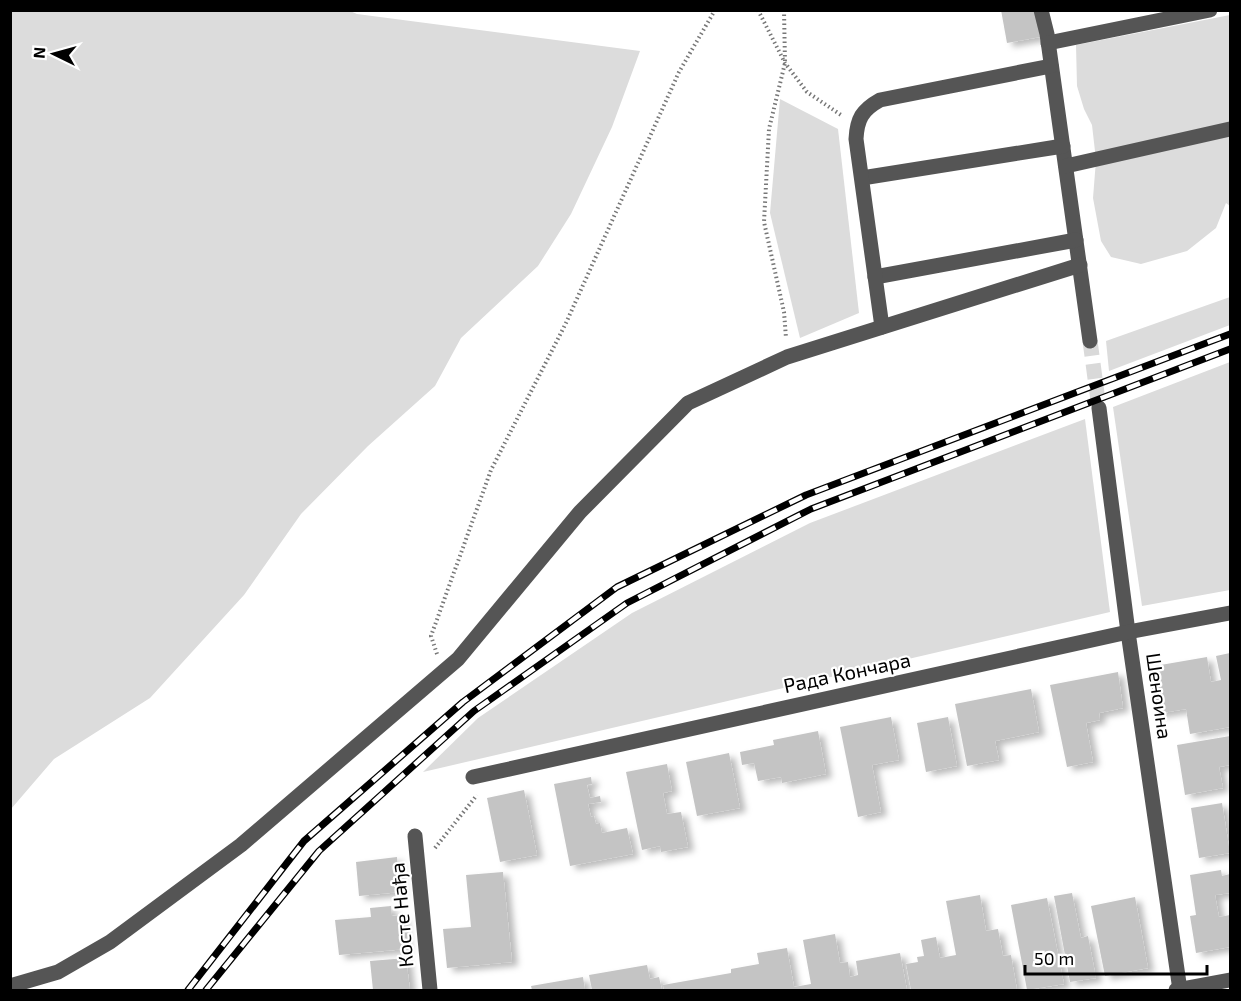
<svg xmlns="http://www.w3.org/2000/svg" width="1241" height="1001" font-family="'Exo 2',sans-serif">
  <defs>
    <filter id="shadow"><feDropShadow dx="6" dy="4" stdDeviation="3" flood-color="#0004"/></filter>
  </defs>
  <rect width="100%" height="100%" fill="#fff"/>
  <g fill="#dcdcdc">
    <polygon points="11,10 350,11 357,14 640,51 612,127 571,214 538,266 461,338 435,386 368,446 301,514 244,595 150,698 54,759 11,809"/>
    <polygon points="1230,15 1230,206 1226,203 1216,228 1187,251 1141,264 1111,257 1101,241 1093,198 1096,160 1092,125 1084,109 1077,86 1076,45"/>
    <polygon points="780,99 838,129 859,313 800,338 770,213"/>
    <polygon points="1230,297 1230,325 1109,371 1106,341"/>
    <polygon points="1230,362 1230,590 1142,606 1113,407"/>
    <polygon points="1085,419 1110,612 423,772 478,718 632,613 810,523"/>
  </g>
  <g fill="#c4c4c4" filter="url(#shadow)">
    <polygon points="1001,10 1035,10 1040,37 1007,43"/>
    <polygon points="1230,653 1230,727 1190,734 1186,709 1156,714 1149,667 1207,657 1211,682 1221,680 1216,656"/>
    <polygon points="1118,672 1123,708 1099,713 1100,720 1086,723 1093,762 1067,767 1050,685"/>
    <polygon points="1031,689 1039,732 995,741 999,760 967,766 955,704"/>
    <polygon points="891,717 899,760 872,765 881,812 858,817 840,727"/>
    <polygon points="948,717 957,766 926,772 917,723"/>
    <polygon points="818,731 826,774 782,783 781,777 758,781 754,763 742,765 740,752 774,745 773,740"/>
    <polygon points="1230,736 1230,765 1219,767 1223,788 1185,795 1177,745"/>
    <polygon points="729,753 740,808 697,816 686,762"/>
    <polygon points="667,764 672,791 663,793 667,814 681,812 688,847 661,852 660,846 642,850 626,772"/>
    <polygon points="591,777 592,784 587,785 590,798 600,796 601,802 588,804 591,817 594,816 596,824 600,823 602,833 627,828 633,854 570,866 554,784"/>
    <polygon points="524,790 537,855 500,862 487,798"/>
    <polygon points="1222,803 1230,853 1199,858 1191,808"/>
    <polygon points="397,857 400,892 359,896 356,862"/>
    <polygon points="1221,870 1222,876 1230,874 1230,893 1215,895 1219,917 1230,915 1230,947 1196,953 1190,916 1196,915 1190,875"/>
    <polygon points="503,872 512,962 447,968 443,929 471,927 466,875"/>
    <polygon points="1072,893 1081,938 1088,936 1096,978 1070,982 1054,896"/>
    <polygon points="980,895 986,931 998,929 1003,956 1011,955 1017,990 911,990 906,964 918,962 917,957 924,956 921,940 936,937 940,958 956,955 946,901"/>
    <polygon points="1135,897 1148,968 1105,976 1091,906"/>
    <polygon points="1047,898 1064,984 1027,990 1011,905"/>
    <polygon points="391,906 392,916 403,915 406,949 339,955 335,920 371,917 370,908"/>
    <polygon points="835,934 840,963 848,962 850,977 858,975 856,961 900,953 907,990 664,990 663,985 731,973 731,969 759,964 757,953 787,948 794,987 811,984 803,940"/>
    <polygon points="406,958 410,990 373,990 370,961"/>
    <polygon points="647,965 650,979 659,977 662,990 592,990 589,975"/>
    <polygon points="583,977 585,990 532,990 531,986"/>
  </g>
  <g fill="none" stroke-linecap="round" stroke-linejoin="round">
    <polyline stroke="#d9d9d9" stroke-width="15" stroke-dasharray="15 8" stroke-linecap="butt" points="1090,341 1099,408"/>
    <g stroke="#777" stroke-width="4" stroke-dasharray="1.5 3" stroke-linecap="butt">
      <polyline points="758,10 785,63 807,92 841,115"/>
      <polyline points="784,10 785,63 769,129 764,222 784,312 786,338"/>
      <polyline points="437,654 431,636 491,470 566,323 679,72 715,10"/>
      <polyline points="435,848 477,795"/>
    </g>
    <g stroke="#555" stroke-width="15">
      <polyline points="1041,10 1047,34 1090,341"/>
      <polyline points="1048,43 1210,10"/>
      <polyline points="1066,166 1230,129"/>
      <polyline points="862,178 1063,146"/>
      <polyline points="875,277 1076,240"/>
      <path d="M882 327 856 139C857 119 862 110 880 100L1051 66"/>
      <polyline points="1099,408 1128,632 1180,990"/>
      <polyline points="473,777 1128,632 1230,613"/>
      <polyline points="415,836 430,990"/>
      <polyline points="10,986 58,972 110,942 241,845 458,659 580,512 688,403 787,357 1080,265"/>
      <polyline points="1176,990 1230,980"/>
    </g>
    <g stroke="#000" stroke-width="7">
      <g id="rail">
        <polyline points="188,990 304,841 463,702 617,587 806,495 1230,334"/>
        <polyline points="206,990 319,851 474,711 627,603 811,509 1230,349"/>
      </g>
    </g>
    <use href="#rail" stroke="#fff" stroke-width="4.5" stroke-dasharray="14" stroke-linecap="butt"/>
  </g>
  <g text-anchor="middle" stroke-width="4.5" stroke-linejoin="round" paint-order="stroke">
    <g font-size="20" fill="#000" stroke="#fff">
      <text transform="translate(847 673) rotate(-12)" y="7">Рада Кончара</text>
      <text transform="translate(1159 696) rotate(82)" y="7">Шеноина</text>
      <text transform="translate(402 915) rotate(-95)" y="7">Косте Нађа</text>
    </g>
  </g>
  <rect width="1241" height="1001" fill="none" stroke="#000000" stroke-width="24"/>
  <g transform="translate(54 54) rotate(275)" stroke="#ffffff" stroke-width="4.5" paint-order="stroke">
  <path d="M0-4.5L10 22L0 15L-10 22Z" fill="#000000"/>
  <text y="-9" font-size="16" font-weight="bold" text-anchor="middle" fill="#000000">N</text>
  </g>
  <path d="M1025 965v9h182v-9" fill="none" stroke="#000000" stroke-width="3"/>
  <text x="1034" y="965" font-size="18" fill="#000000" stroke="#ffffff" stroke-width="4.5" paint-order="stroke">50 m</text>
</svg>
